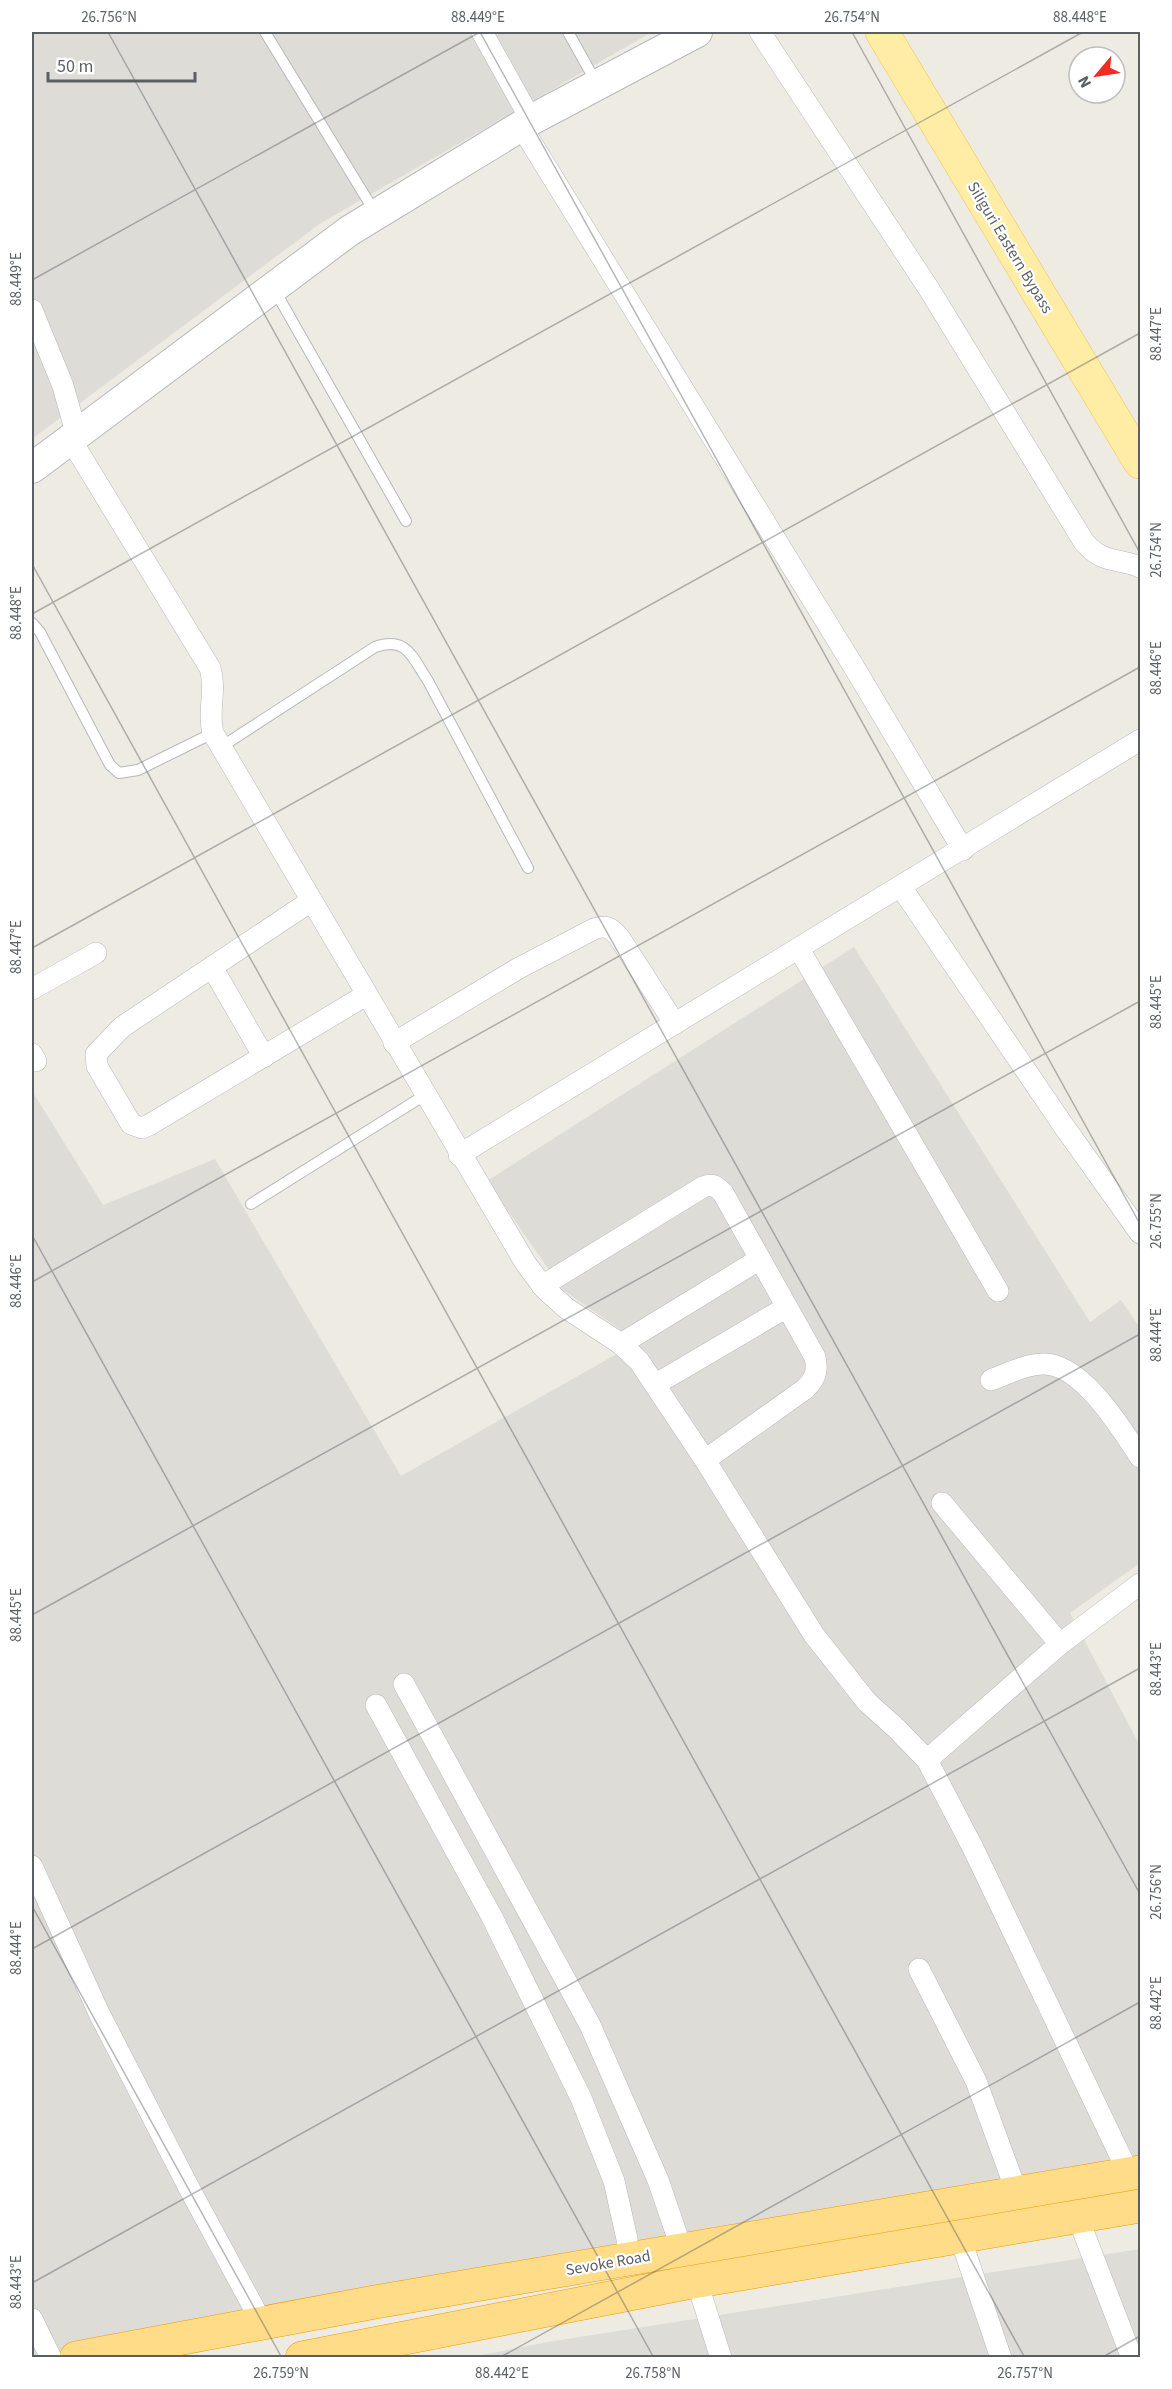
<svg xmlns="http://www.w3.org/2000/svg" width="1172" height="2389" font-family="'Source Sans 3',sans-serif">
  <rect width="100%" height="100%" fill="#eeebe2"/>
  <g fill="#dedcd6">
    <polygon points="32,32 652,32 321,223 32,439"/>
    <polygon points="854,947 1090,1322 1121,1300 1140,1328 1140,1563 1070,1613 1140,1746 1140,2159 1015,2182 177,2357 32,2357 32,1091 103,1205 215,1159 401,1476 638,1342 563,1290 487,1181"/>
    <polygon points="1140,2249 1140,2357 467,2358 548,2342"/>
  </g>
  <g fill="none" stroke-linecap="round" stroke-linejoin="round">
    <g stroke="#b5b8bd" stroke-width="12">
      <g id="lane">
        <polyline points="265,32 376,214"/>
        <polyline points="568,32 597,84"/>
        <polyline points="274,289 406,521"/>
        <polyline points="32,623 40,632 110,765 119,773 138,770 213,733"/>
        <path d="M221 747 375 647C407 636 412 657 428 681L528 868"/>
        <polyline points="251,1204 425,1095"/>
      </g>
    </g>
    <g stroke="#b5b8bd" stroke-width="22">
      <g id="street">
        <polyline points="482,32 531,120"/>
        <path d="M760 32 929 289 1084 542C1104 565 1116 557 1140 567"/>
        <polyline points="521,126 854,667 963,850"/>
        <polyline points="32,310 63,386 77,436"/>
        <path d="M71 440 210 668C217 690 207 711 213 733L526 1264 545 1289 566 1308 621 1344 639 1361 705 1460 814 1635 867 1702 897 1729 927 1760 973 1848 1129 2174"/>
        <polyline points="901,887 1063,1125 1140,1233"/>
        <polyline points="311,901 122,1027 96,1054 97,1066 131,1124 142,1128 149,1125 366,995"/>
        <polyline points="799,949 998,1291"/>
        <polyline points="212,967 264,1057"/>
        <polyline points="32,989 96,953"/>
        <path d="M394 1043 519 968 594 929C606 925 610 927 619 937L675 1024"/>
        <polyline points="32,1054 36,1061"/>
        <polyline points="459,1155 1140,740"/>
        <path d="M542 1286 703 1187C713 1183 716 1186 723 1193L815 1357C818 1371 816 1378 805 1389L705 1460"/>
        <polyline points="621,1344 760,1259"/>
        <path d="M991 1380C1007 1374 1026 1364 1044 1364 1082 1364 1121 1428 1140 1457"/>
        <polyline points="656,1384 787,1307"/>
        <polyline points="942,1503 1060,1644"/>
        <polyline points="404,1684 590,2025 658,2180 682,2250"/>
        <polyline points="376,1705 492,1917 581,2098 614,2181 627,2239 628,2259"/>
        <polyline points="927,1760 1060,1644 1140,1584"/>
        <polyline points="32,1866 99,2013 188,2186 262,2323"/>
        <polyline points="919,1969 976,2081 1017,2193"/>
        <polyline points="1078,2218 1132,2358"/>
        <polyline points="960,2237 1001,2358"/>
        <polyline points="697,2282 721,2358"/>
        <polyline points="32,2319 51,2358"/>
      </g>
    </g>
    <g stroke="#b5b9bf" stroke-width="32">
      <polyline id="secondary" points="32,468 349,231 531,120 697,32"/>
    </g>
    <g stroke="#f9c24f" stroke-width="34">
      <polyline id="primary" points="882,32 1140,462"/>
    </g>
    <g stroke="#f09a00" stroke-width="34">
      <g id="highway">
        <polyline points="76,2358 375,2302 1140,2172"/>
        <polyline points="302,2358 681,2284 1140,2206"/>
      </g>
    </g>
    <use href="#lane" stroke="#fff" stroke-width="10"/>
    <use href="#street" stroke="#fff" stroke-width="21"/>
    <use href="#secondary" stroke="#fff" stroke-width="30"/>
    <use href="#primary" stroke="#ffeda6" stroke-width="33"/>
    <use href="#highway" stroke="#ffdc88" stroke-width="33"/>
  </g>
  <path fill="none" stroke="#5a5f64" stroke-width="1.5" stroke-opacity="0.45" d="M108 32 1140 1894M480 32 1140 1224M852 32 1140 553M32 280 480 32M32 564 1025 2358M32 614 1083 32M32 948 1140 333M32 1235 654 2358M32 1282 1140 667M32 1615 1140 1001M32 1906 282 2358M32 1949 1140 1334M32 2283 1140 1668M499 2358 1140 2002M1101 2358 1140 2336"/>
  <g text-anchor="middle" stroke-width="4.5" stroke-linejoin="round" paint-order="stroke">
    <g font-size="16" fill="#5a5f64" stroke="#fff">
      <text transform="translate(1011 247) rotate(59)" y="6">Siliguri Eastern Bypass</text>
      <text transform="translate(608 2262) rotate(-10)" y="6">Sevoke Road</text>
    </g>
  </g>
  <rect width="1172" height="2389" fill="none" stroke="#ffffff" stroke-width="66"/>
  <g transform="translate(1097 75) rotate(241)"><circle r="28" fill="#ffffff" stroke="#bdbfc1" stroke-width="1.5"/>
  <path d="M0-4.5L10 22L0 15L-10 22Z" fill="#f32a23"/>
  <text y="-9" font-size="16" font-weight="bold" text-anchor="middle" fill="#5a5f64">N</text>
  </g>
  <path d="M48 72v9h147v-9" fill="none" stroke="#5a5f64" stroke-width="3"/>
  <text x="57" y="72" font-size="18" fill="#5a5f64" stroke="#ffffff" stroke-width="4.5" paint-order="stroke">50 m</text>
  <rect x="33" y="33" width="1106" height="2323" fill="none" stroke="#5a5f64" stroke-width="2"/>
  <g font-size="15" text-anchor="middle" fill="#5a5f64">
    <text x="109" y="22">26.756°N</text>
    <text x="478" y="22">88.449°E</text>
    <text x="852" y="22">26.754°N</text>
    <text x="1080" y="22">88.448°E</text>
    <text transform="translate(16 279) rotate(-90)" y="5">88.449°E</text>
    <text transform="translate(1156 334) rotate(-90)" y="5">88.447°E</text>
    <text transform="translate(1156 550) rotate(-90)" y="5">26.754°N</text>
    <text transform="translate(16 613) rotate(-90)" y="5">88.448°E</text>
    <text transform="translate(1156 668) rotate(-90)" y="5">88.446°E</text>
    <text transform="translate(16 947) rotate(-90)" y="5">88.447°E</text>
    <text transform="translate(1156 1002) rotate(-90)" y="5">88.445°E</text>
    <text transform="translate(1156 1221) rotate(-90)" y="5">26.755°N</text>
    <text transform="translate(16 1281) rotate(-90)" y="5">88.446°E</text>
    <text transform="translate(1156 1335) rotate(-90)" y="5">88.444°E</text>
    <text transform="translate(16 1615) rotate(-90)" y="5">88.445°E</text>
    <text transform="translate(1156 1669) rotate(-90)" y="5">88.443°E</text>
    <text transform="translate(1156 1892) rotate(-90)" y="5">26.756°N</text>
    <text transform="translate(16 1948) rotate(-90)" y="5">88.444°E</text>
    <text transform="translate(1156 2003) rotate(-90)" y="5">88.442°E</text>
    <text transform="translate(16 2282) rotate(-90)" y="5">88.443°E</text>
    <text x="281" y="2378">26.759°N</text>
    <text x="502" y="2378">88.442°E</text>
    <text x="653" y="2378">26.758°N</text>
    <text x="1025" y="2378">26.757°N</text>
  </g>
</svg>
